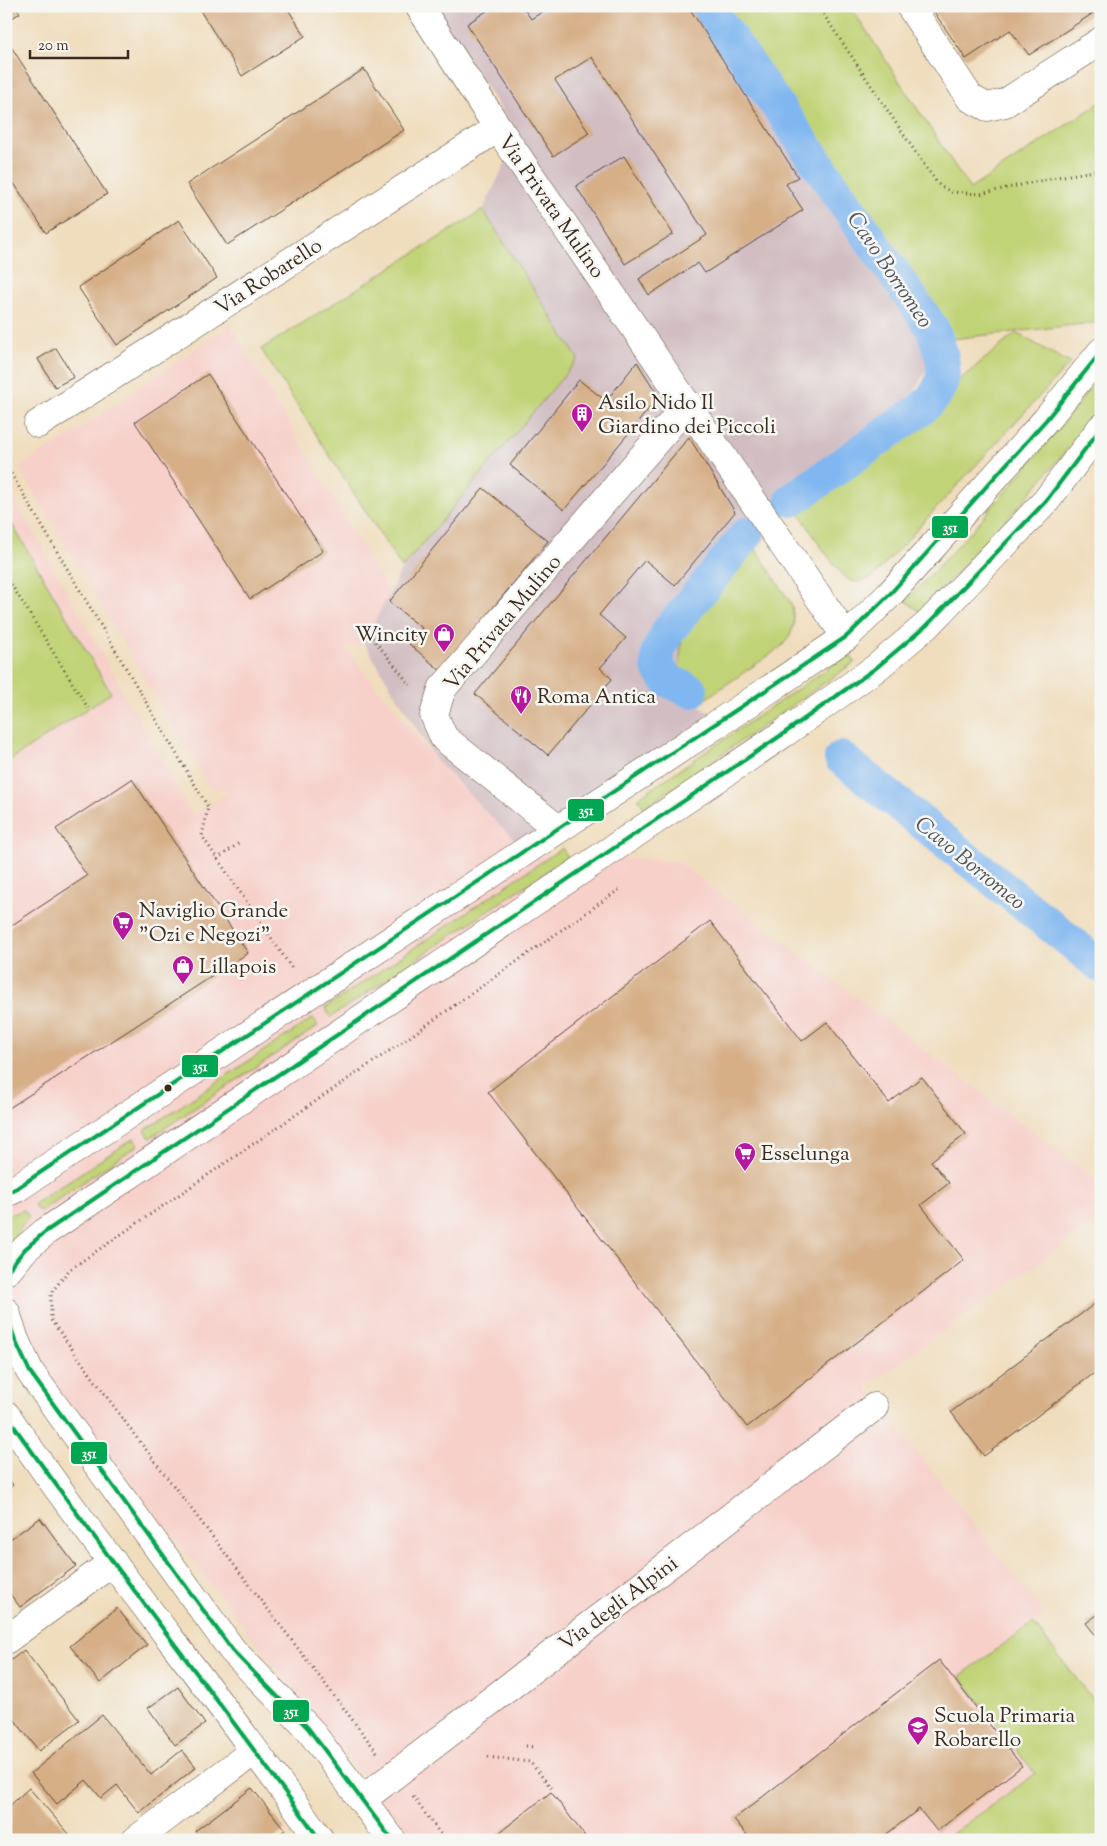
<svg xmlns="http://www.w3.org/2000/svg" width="1107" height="1846" font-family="'Sorts Mill Goudy',serif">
  <rect width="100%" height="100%" fill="#f6f6f2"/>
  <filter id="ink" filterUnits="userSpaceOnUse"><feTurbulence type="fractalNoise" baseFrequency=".02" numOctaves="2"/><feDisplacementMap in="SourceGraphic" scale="10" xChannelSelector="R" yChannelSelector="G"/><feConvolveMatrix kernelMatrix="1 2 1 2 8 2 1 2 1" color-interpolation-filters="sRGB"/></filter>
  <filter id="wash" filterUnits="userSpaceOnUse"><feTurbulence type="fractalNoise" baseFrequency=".0096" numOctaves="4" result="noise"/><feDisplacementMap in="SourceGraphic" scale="20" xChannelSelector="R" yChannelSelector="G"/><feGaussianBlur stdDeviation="1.12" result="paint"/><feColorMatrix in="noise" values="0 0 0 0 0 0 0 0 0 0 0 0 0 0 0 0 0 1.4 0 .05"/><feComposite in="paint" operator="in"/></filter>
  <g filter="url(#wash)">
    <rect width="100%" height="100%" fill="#f0ddbd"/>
    <polygon fill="#f7d0ca" points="230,324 390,594 364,643 345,648 436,760 529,853 677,861 1101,1184 1101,1218 866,1387 1044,1614 1034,1623 1101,1710 1101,1840 410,1840 6,1322 6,1289 10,1274 6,1266 6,483 193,816 229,792 209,786 19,467 79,430"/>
    <polygon fill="#d2bec2" points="434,6 724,6 943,340 893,428 804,496 683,625 677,694 728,723 530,854 500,826 436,760 364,643 402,568 578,359 483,210 518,136"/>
    <g fill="#c1d377" stroke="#7e7e4a">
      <polygon points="724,6 850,6 970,189 1101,102 1101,322 943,340"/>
      <polygon points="483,210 578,359 402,568 261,349"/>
      <path d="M1016 333 1070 363 873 577C866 580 859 583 851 581 840 578 807 525 799 513Z"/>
      <polygon points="1101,374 1101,406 1065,452 1020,505 920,612 906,601 975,527 1049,441"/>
      <polygon points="6,514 111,693 6,763"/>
      <polygon points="755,548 792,605 794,624 790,636 781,647 695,706 677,695 683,625"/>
      <polygon points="849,654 855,662 644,808 638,798"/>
      <polygon points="562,848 568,857 331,1017 325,1008"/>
      <polygon points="313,1018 318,1026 150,1138 145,1130"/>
      <polygon points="134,1138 138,1145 41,1211 35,1208 35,1203"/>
      <polygon points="24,1210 29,1217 6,1248 6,1216"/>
      <polygon points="1033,1623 1101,1710 1101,1840 957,1840 952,1834 1035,1774 960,1676"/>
    </g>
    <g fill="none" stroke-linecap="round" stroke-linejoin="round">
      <g stroke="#81b7f0" stroke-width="34">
        <path d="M708 6 932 328C941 350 951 375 934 396 930 402 925 406 920 410L792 500"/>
        <polyline points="691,691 667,680 658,667 658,651 669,630 747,534"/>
        <polyline points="841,758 1101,966"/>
      </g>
    </g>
    <g id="blocks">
      <g fill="#d6af87">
        <polygon points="6,6 15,6 20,13 6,22"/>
        <polygon points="197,6 286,6 305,36 242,76"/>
        <polygon points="494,6 522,6 531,19 551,6 688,6 798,177 786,184 803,210 705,273 698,263 649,295 639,279 707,235 592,57 555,80 589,133 553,156 467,24"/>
        <polygon points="930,6 1101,6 1101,8 1029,55 1010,30 966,59"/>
        <polygon points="6,39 107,194 46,233 6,171"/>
        <polygon points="364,69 404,130 227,245 187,184"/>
        <polygon points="624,156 673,234 625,264 576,186"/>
        <polygon points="179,220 217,278 117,345 78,287"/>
        <polygon points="56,348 74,377 55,387 38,359"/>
        <polygon points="637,362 659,397 564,510 510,465 579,380 606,401"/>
        <polygon points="208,374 323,551 250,599 135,422"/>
        <polygon points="689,437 735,512 675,585 645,560 599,615 626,638 600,668 612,679 548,755 475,694"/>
        <polygon points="483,488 548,541 441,671 409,644 422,628 389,602"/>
        <polygon points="132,779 248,953 6,1110 6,929 87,876 56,829"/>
        <polygon points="710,921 802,1041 827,1022 889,1103 922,1077 966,1134 931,1161 949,1183 921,1205 964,1260 747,1427 488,1092"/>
        <polygon points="1101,1299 1101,1368 984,1456 951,1412"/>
        <polygon points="6,1476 13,1485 6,1490"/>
        <polygon points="40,1518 76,1566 20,1607 6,1589 6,1542"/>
        <polygon points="117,1608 147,1645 100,1683 70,1646"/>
        <polygon points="1101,1612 1101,1642 1086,1623"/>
        <polygon points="24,1650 79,1720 39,1751 6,1709 6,1664"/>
        <polygon points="939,1660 1022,1766 937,1831 919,1809 879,1840 751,1840 734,1819"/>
        <polygon points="178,1687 205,1724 175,1745 148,1708"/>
        <polygon points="102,1715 151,1775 182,1750 196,1767 139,1813 117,1785 101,1798 86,1780 57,1804 31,1773"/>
        <polygon points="29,1788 70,1835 64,1840 6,1840 6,1809"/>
        <polygon points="252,1788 285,1830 272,1840 202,1840 195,1831"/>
        <polygon points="551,1792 588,1840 490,1840"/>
      </g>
    </g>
  </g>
  <g filter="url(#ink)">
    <use href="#blocks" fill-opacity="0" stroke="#564536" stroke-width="1"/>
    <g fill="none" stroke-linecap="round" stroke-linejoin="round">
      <g stroke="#564536" stroke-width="29">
        <g id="minor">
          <polyline points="419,6 498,128 846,637"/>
          <polyline points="910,6 970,98 987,107 1005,103 1101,41"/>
          <polyline points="38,424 498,128"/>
          <polyline points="558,829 444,738 434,715 442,689 688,404"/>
          <polyline points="6,1193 17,1188 755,699 846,637 890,594 1046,420 1101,352"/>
          <polyline points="8,1270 25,1249 45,1232 783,734 876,668 927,625 1046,501 1101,428"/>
          <polyline points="6,1312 15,1340 30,1372 233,1651 308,1728 392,1840"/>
          <path d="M6 1415C106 1561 218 1696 320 1840"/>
          <polyline points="6,1640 113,1562"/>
          <polyline points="363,1799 874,1407"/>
          <polyline points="136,1840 254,1751"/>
        </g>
      </g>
      <g stroke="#564536" stroke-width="3" stroke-dasharray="1 4" stroke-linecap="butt">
        <polyline points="818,6 920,159 938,184 951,192 980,194 1057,177 1101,170"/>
        <polyline points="6,465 208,807 202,836 293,970"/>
        <polyline points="6,576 88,708"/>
        <polyline points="6,587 10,582"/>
        <polyline points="363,626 410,685"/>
        <polyline points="217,859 239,843"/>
        <polyline points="526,1746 535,1747"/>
        <polyline points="377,1752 134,1434 51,1320 51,1293 69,1270 411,1036 620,889"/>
        <polyline points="488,1757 530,1762 553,1790"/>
        <polyline points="413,1797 445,1840"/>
      </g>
      <use href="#minor" stroke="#fff" stroke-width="28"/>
      <g stroke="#f6f6f2" stroke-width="8">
        <g id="bus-1">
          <polyline points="6,1193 17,1188 846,637 890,594 1046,420 1101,352"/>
          <polyline points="6,1286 8,1270 25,1249 45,1232 783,734 876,668 927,625 1046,501 1101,428"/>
          <polyline points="6,1313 15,1340 30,1372 233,1651 308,1728 392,1840"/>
          <path d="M6 1415C107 1559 217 1697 320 1840"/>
        </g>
      </g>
      <use href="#bus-1" stroke="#00a651" stroke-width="4"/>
    </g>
  </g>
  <defs>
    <g id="building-pin" transform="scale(1.125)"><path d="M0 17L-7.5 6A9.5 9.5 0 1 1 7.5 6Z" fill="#b5179e" stroke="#f6f6f2"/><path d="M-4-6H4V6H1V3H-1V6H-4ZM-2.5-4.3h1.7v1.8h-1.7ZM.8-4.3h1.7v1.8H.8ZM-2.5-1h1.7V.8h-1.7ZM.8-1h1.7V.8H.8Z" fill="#fff"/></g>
    <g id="shop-pin" transform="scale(1.125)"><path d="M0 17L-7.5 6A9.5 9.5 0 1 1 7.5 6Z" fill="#b5179e" stroke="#f6f6f2"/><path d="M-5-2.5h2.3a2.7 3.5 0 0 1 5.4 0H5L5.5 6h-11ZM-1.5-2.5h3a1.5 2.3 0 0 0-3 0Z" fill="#fff"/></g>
    <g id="restaurant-pin" transform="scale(1.125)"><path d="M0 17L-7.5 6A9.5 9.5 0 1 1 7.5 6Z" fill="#b5179e" stroke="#f6f6f2"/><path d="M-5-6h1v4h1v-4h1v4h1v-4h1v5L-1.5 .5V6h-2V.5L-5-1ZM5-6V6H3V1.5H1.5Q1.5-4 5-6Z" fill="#fff"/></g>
    <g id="supermarket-pin" transform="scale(1.125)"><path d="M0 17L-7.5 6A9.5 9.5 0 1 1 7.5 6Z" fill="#b5179e" stroke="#f6f6f2"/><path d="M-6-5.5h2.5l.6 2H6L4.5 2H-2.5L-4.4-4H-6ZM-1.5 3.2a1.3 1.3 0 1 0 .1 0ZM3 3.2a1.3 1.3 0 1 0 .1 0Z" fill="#fff"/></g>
    <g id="school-pin" transform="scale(1.125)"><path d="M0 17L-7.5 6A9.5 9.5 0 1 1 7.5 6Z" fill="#b5179e" stroke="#f6f6f2"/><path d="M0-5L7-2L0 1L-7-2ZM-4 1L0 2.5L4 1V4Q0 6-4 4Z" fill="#fff"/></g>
  </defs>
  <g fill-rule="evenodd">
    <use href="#building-pin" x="582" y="414"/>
    <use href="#shop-pin" x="444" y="634"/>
    <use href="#restaurant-pin" x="521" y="696"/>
    <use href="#supermarket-pin" x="123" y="922"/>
    <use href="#shop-pin" x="183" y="966"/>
    <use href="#supermarket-pin" x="745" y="1153"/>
    <use href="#school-pin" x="918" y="1727"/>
  </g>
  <circle fill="#3b2a1e" stroke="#f6f6f2" stroke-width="2" cx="168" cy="1088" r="4.5"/>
  <g text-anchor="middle" stroke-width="5" stroke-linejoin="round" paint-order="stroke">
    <g font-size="21" fill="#3b2a1e" stroke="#f6f6f2">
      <text transform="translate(552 206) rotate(55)" y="7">Via Privata Mulino</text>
      <text transform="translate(268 276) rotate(-33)" y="7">Via Robarello</text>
      <text transform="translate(502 622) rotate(-50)" y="7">Via Privata Mulino</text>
      <text transform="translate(618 1603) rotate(-37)" y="7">Via degli Alpini</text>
    </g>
    <g font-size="21" fill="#3b2a1e" stroke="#f6f6f2" text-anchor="start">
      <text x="598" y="409">Asilo Nido Il<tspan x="598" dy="24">Giardino dei Piccoli</tspan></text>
      <text x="428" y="641" text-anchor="end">Wincity</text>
      <text x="537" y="703">Roma Antica</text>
      <text x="139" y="917">Naviglio Grande<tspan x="139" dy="24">"Ozi e Negozi"</tspan></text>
      <text x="199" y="973">Lillapois</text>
      <text x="761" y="1160">Esselunga</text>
      <text x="934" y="1722">Scuola Primaria<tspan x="934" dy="24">Robarello</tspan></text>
    </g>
    <g font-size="22" font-style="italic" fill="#50545d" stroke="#f6f6f2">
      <text transform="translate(891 269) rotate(56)" y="8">Cavo Borromeo</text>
      <text transform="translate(971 862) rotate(39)" y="8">Cavo Borromeo</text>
    </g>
  </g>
  <g stroke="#f6f6f2" stroke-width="2">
    <rect x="931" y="515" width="38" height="24" rx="5" fill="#00a651"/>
    <rect x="567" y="798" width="38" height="24" rx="5" fill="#00a651"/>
    <rect x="181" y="1054" width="38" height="24" rx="5" fill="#00a651"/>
    <rect x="70" y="1441" width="38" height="24" rx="5" fill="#00a651"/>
    <rect x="272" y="1699" width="38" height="24" rx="5" fill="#00a651"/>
  </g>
  <g font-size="14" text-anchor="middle" font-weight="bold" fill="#fff">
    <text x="950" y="532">351</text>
    <text x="586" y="815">351</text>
    <text x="200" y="1071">351</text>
    <text x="89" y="1458">351</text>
    <text x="291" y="1716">351</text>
  </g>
  <rect width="1107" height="1846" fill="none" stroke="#f6f6f2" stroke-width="25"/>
  <path d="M30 50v8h98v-8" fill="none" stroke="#3b2a1e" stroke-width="2.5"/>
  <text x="38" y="50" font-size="15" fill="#3b2a1e" stroke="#f6f6f2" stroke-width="4" paint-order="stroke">20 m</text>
</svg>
